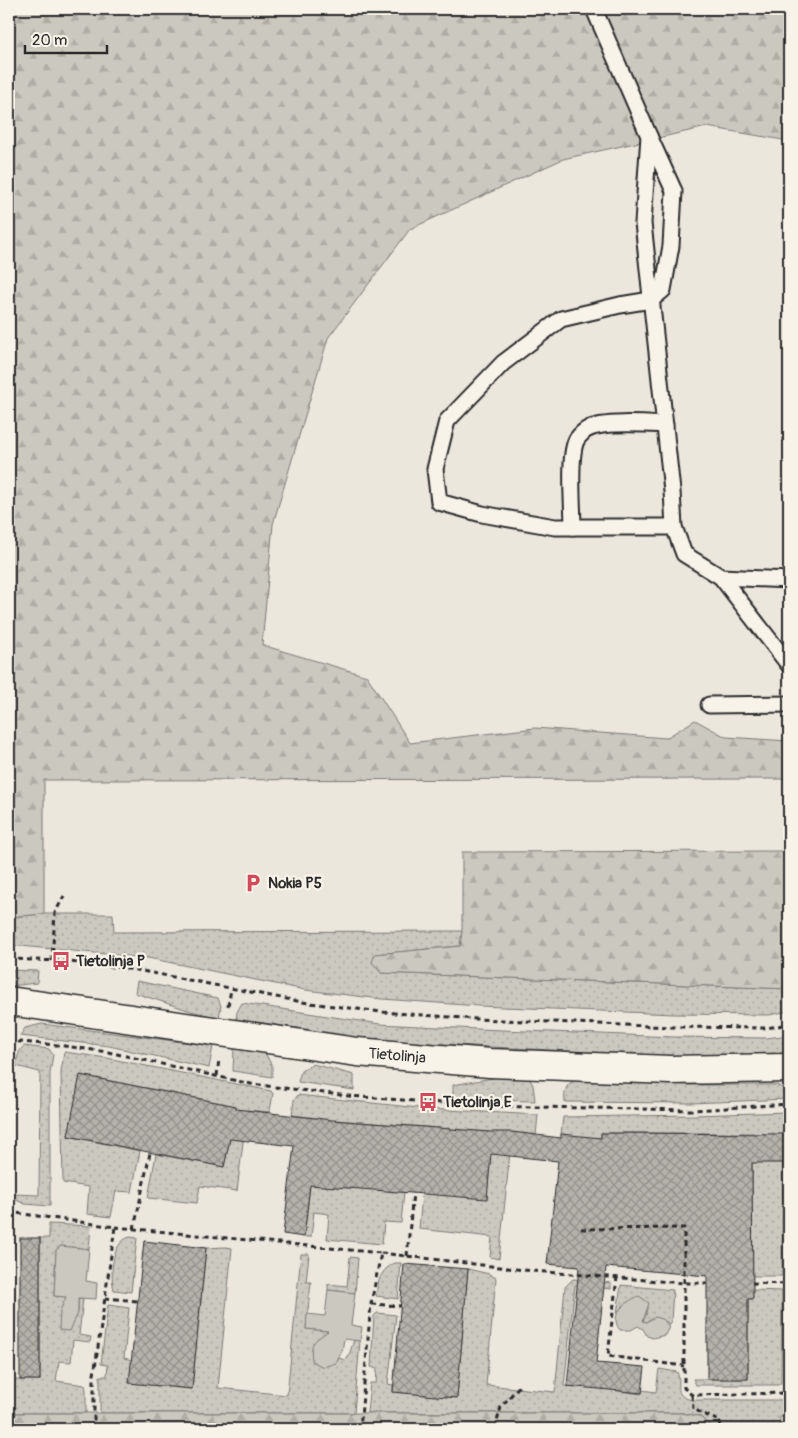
<svg xmlns="http://www.w3.org/2000/svg" width="798" height="1438" font-family="Pangolin,sans-serif">
  <defs>
    <pattern id="grass-dots" width="8" height="8" patternUnits="userSpaceOnUse" patternTransform="scale(1.25)"><rect width="8" height="8" fill="#cbc8bf"/><path d="M2 2h.1M6 6h.1" fill="none" stroke="#aeaca4" stroke-width="1.8" stroke-linecap="round"/></pattern>
    <pattern id="forest-firs" width="22" height="20" patternUnits="userSpaceOnUse" patternTransform="scale(1.25)"><rect width="22" height="20" fill="#cbc8bf"/><path d="M5 1l3.5 6h-7zM16 11l3.5 6h-7z" fill="#aeaca4"/></pattern>
    <pattern id="building-cross-hatch" width="8" height="8" patternUnits="userSpaceOnUse" patternTransform="scale(1.25)"><rect width="8" height="8" fill="#b5b2ab"/><path d="M0 0l8 8M0 8l8-8" fill="none" stroke="#93918b"/></pattern>
  </defs>
  <rect width="100%" height="100%" fill="#ebe7dd"/>
  <filter id="ink" filterUnits="userSpaceOnUse"><feTurbulence type="fractalNoise" baseFrequency=".02" numOctaves="2"/><feDisplacementMap in="SourceGraphic" scale="10" xChannelSelector="R" yChannelSelector="G"/><feConvolveMatrix kernelMatrix="1 2 1 2 8 2 1 2 1" color-interpolation-filters="sRGB"/></filter>
  <g filter="url(#ink)">
    <g fill="url(#grass-dots)" stroke="#7b7a75">
      <polygon points="44,914 113,914 114,932 462,931 460,946 375,954 381,973 789,989 789,1011 769,1015 674,1014 479,1006 382,999 305,990 148,958 9,945 9,917"/>
      <polygon points="9,970 38,971 37,983 9,986"/>
      <polygon points="137,981 218,998 221,1006 219,1018 191,1011 135,993"/>
      <polygon points="242,1003 380,1024 477,1029 674,1037 767,1038 789,1035 789,1054 768,1056 671,1056 491,1047 377,1040 298,1031 236,1019 237,1012"/>
      <polygon points="42,1024 213,1046 209,1068 109,1046 20,1036 25,1028"/>
      <path d="M24 1046 49 1049 53 1055 50 1073V1206L25 1204 14 1199 13 1194 39 1195 40 1072 16 1066C17 1059 18 1051 24 1046Z"/>
      <polygon points="234,1048 265,1053 272,1066 272,1077 233,1071"/>
      <polygon points="64,1052 107,1058 271,1091 273,1094 270,1111 267,1112 247,1110 237,1191 200,1186 197,1203 148,1198 156,1154 224,1167 236,1106 81,1075 68,1136 140,1151 132,1192 116,1191 111,1217 87,1214 89,1187 63,1183 61,1072"/>
      <polygon points="313,1064 354,1075 354,1090 298,1082 301,1071"/>
      <polygon points="498,1077 529,1078 533,1085 535,1101 480,1100 453,1097 453,1085"/>
      <path d="M574 1080 689 1085H777L789 1092V1099L691 1103 565 1102C564 1092 565 1086 574 1080Z"/>
      <polygon points="298,1095 428,1109 538,1115 536,1135 512,1133 499,1259 490,1257 492,1237 419,1229 422,1194 490,1132 335,1120 330,1186 404,1192 401,1223 384,1222 382,1244 327,1239 329,1214 314,1212 311,1237 304,1237 318,1118 292,1115 294,1100"/>
      <polygon points="789,1112 789,1134 783,1134 782,1276 752,1276 752,1133 601,1133 601,1209 561,1134 563,1117 695,1115"/>
      <polygon points="49,1224 91,1226 89,1249 61,1246 56,1250 54,1296 67,1297 60,1311 78,1313 78,1298 83,1299 79,1335 91,1337 90,1342 73,1340 71,1362 59,1361 56,1381 85,1385 86,1390 86,1413 9,1413 9,1380 40,1380 40,1238 49,1238"/>
      <path d="M130 1237 137 1238 131 1292 114 1290C110 1275 111 1242 130 1237Z"/>
      <polygon points="225,1247 232,1248 218,1388 287,1395 301,1254 309,1254 306,1282 311,1282 306,1329 329,1331 336,1363 339,1358 345,1360 348,1358 354,1340 360,1341 354,1413 100,1413 100,1376 107,1376 108,1365 101,1364 108,1305 129,1308 124,1358 132,1360 129,1383 192,1389 206,1248"/>
      <polygon points="350,1257 358,1258 355,1293 328,1290 328,1284 347,1286"/>
      <path d="M395 1263H401L398 1299 376 1296C378 1281 380 1270 395 1263Z"/>
      <path d="M468 1269 489 1274 496 1278 486 1385 555 1392 565 1287 573 1279 611 1283V1289L575 1285 564 1386 592 1388 593 1387 641 1394 642 1390 656 1392 659 1369 677 1372C683 1386 671 1395 692 1400H789V1417H780L779 1429H715L699 1416 681 1413H367L370 1383H376L377 1369 371 1367 374 1316 377 1313 396 1315 388 1384 393 1385V1392L457 1397Z"/>
      <polygon points="621,1285 673,1290 671,1321 669,1324 664,1320 650,1319 646,1322 643,1321 647,1313 619,1310 617,1314"/>
      <polygon points="753,1290 782,1291 781,1383 778,1385 696,1385 693,1379 748,1379 748,1299"/>
    </g>
    <g fill="url(#forest-firs)" stroke="#7b7a75">
      <polygon points="9,9 778,9 789,19 789,141 707,127 563,159 410,229 328,338 273,524 262,645 367,676 410,743 535,728 666,738 695,720 726,737 789,741 789,779 44,780 44,914 9,917"/>
      <polygon points="789,851 789,989 381,973 372,962 375,954 460,946 462,931 462,852"/>
      <polygon points="9,1413 681,1413 699,1416 715,1429 9,1429"/>
    </g>
    <g fill="#cbc8bf" stroke="#7b7a75">
      <polygon points="61,1246 89,1249 86,1281 97,1283 96,1299 78,1298 78,1313 70,1331 59,1330 60,1311 66,1297 54,1296 56,1250"/>
      <path d="M328 1290 355 1293 351 1325 362 1327 360 1341 344 1339 342 1351 336 1363 323 1367 312 1361C310 1342 313 1342 328 1331L306 1329 307 1314 325 1316Z"/>
      <path d="M639 1296 649 1303 643 1321 646 1322 655 1317 664 1320 669 1327 665 1335 653 1338 647 1336 643 1329 638 1326 631 1330H620C608 1315 626 1301 639 1296Z"/>
    </g>
    <g fill="url(#building-cross-hatch)" stroke="#2b2b2b">
      <polygon points="80,1075 236,1106 236,1109 332,1120 490,1132 512,1132 561,1138 561,1134 601,1138 601,1133 789,1134 789,1163 752,1163 753,1299 748,1299 748,1379 707,1379 707,1276 606,1267 596,1363 645,1367 642,1393 567,1386 579,1267 547,1264 558,1161 491,1154 487,1199 310,1185 304,1237 283,1234 294,1146 230,1139 224,1167 68,1136"/>
      <rect x="20" y="1238" width="20" height="142"/>
      <polygon points="144,1241 206,1248 192,1389 129,1383"/>
      <polygon points="404,1264 468,1269 457,1398 393,1392"/>
    </g>
    <g fill="none" stroke-linecap="round" stroke-linejoin="round">
      <g stroke="#2b2b2b" stroke-width="19">
        <g id="lane">
          <polyline points="594,9 649,136 643,223 672,491 674,527 684,554 721,577 789,580"/>
          <polyline points="649,136 674,191 671,246 663,290 651,300 620,305 561,319 503,363 447,421 435,469 439,502 482,514 555,527 674,527"/>
          <path d="M573 527C573 507 568 454 577 439 579 436 585 430 588 429 603 421 647 424 665 425"/>
          <polyline points="721,577 789,665"/>
          <polyline points="709,705 789,704"/>
        </g>
      </g>
      <g stroke="#2b2b2b" stroke-width="31">
        <g id="secondary">
          <path id="s1" d="M9 1001 357 1052 427 1058 490 1063 670 1070 789 1068"/>
        </g>
      </g>
      <g stroke="#2b2b2b" stroke-width="3" stroke-dasharray="5 4" stroke-linecap="butt">
        <polyline points="9,959 61,961 137,970 302,1002 381,1012 477,1019 673,1027 767,1028 789,1024"/>
        <polyline points="52,961 55,913 64,896"/>
        <polyline points="228,1006 231,989"/>
        <polyline points="9,1041 57,1045 108,1052 251,1084 349,1096 428,1102 480,1106 694,1110 789,1104"/>
        <polyline points="217,1076 219,1059"/>
        <polyline points="9,1212 115,1227 94,1375 94,1429"/>
        <polyline points="115,1227 381,1253 371,1304 360,1429"/>
        <polyline points="134,1229 150,1153"/>
        <polyline points="581,1229 684,1228 684,1388 692,1395 789,1393"/>
        <polyline points="381,1253 533,1271 684,1283 707,1283"/>
        <polyline points="407,1256 413,1193"/>
        <polyline points="617,1277 608,1356 684,1366"/>
        <polyline points="752,1283 789,1284"/>
        <polyline points="105,1298 138,1301"/>
        <polyline points="371,1304 401,1306"/>
        <polyline points="692,1395 693,1409 721,1422 718,1429"/>
        <polyline points="495,1429 501,1407 521,1384"/>
      </g>
      <use href="#lane" stroke="#f7f3e8" stroke-width="15"/>
      <use href="#secondary" stroke="#f7f3e8" stroke-width="28"/>
    </g>
  </g>
  <defs>
    <g id="parking-bare" transform="scale(1.5)"><path d="M-3.5-5.5H1a3.5 3.5 0 0 1 0 7H-1V5.5H-3.5ZM-1-3.4V-.6H.8a1.4 1.4 0 0 0 0-2.8Z" fill="#d1495b" stroke="#f7f3e8" stroke-width="2.5" paint-order="stroke"/></g>
    <g id="bus-bare" transform="scale(1.5)"><path d="M-5-6H5V4H4V6H2V4H-2V6H-4V4H-5ZM-3.5-4V0h7V-4ZM-3.5 1.2v1.5H-2V1.2ZM2 1.2v1.5H3.5V1.2Z" fill="#d1495b" stroke="#f7f3e8" stroke-width="2.5" paint-order="stroke"/></g>
  </defs>
  <g fill-rule="evenodd">
    <use href="#parking-bare" x="253" y="883"/>
    <use href="#bus-bare" x="61" y="961"/>
    <use href="#bus-bare" x="428" y="1102"/>
  </g>
  <g text-anchor="middle" stroke-width="4.5" stroke-linejoin="round" paint-order="stroke">
    <g font-size="15" font-weight="bold" fill="#2b2b2b" stroke="#f7f3e8" text-anchor="start">
      <text x="268" y="888">Nokia P5</text>
      <text x="76" y="966">Tietolinja P</text>
      <text x="443" y="1107">Tietolinja E</text>
    </g>
    <g font-size="15" fill="#2b2b2b" stroke="#f7f3e8">
      <text dy="5" stroke="none"><textPath href="#s1" startOffset="392">Tietolinja</textPath></text>
    </g>
  </g>
  <rect width="798" height="1438" fill="none" stroke="#f7f3e8" stroke-width="30"/>
  <rect x="15" y="15" width="768" height="1408" fill="none" stroke="#2b2b2b" stroke-width="2" filter="url(#ink)"/>
  <path d="M25 45v8h82v-8" fill="none" stroke="#2b2b2b" stroke-width="2.5"/>
  <text x="32" y="45" font-size="15" fill="#2b2b2b" stroke="#f7f3e8" stroke-width="4" paint-order="stroke">20 m</text>
</svg>
